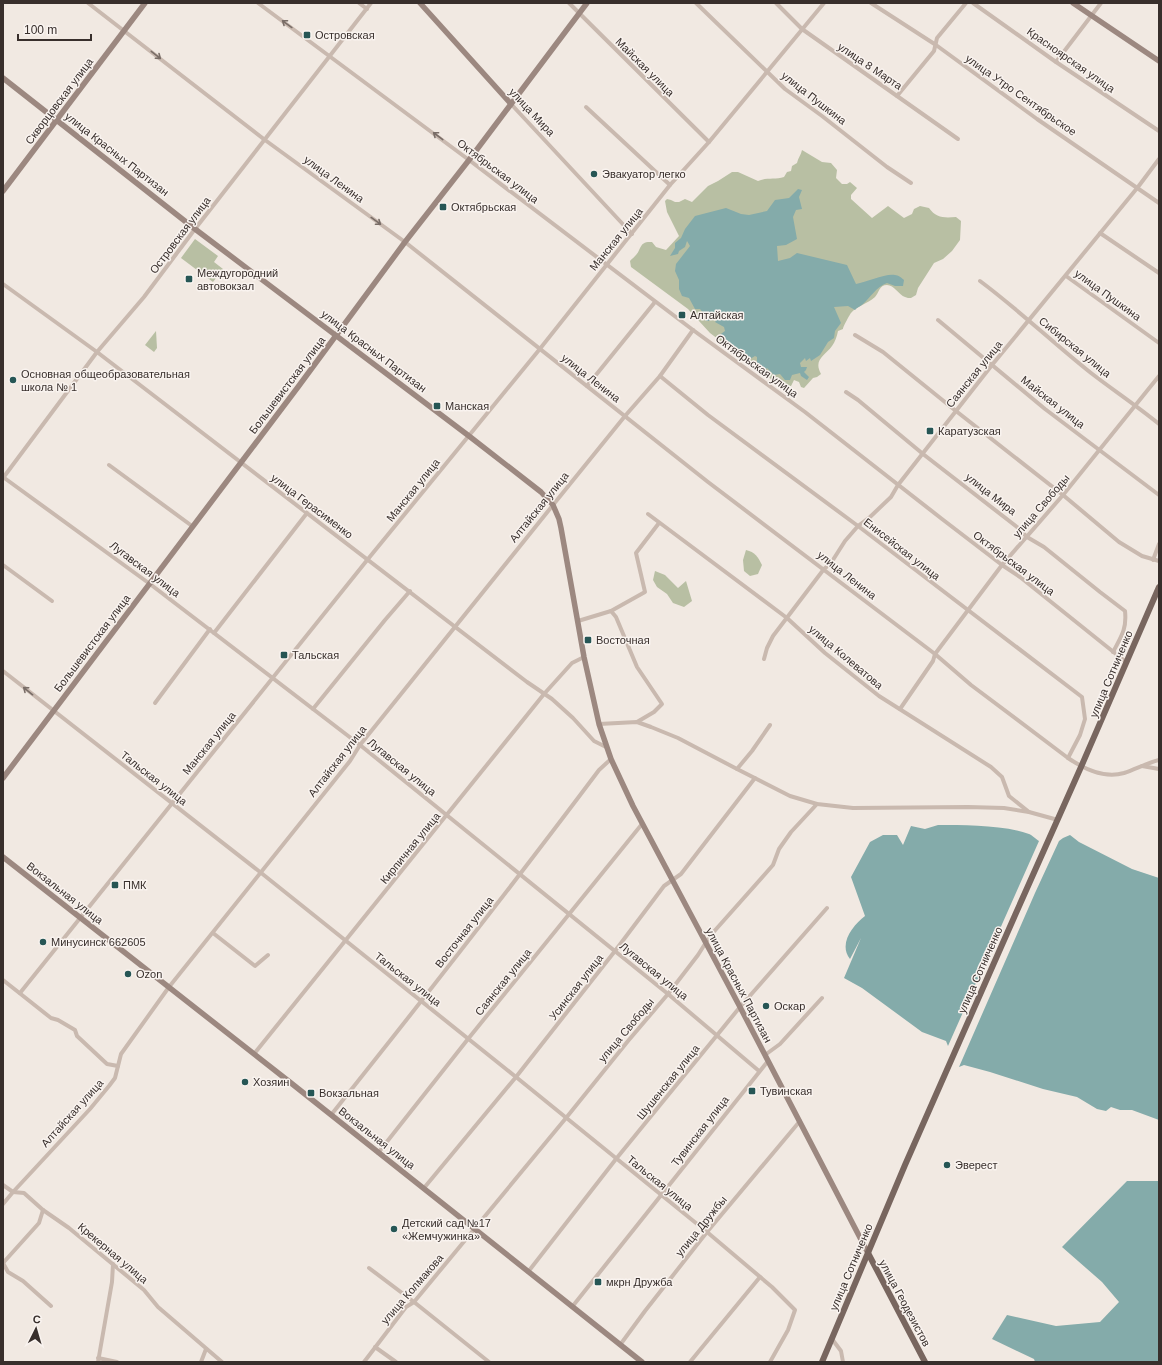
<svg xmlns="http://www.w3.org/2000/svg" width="1162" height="1365" font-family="Arial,sans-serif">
  <rect width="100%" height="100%" fill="#f1e9e2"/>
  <g fill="#b8bfa3">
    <path d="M802 150 822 162 831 163 837 170 836 178 842 184H847L850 182 857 188 851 195V199L872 218 888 206 904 218 912 214 914 209 920 206 929 208C936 218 944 218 956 217L961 221 960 240 952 251 943 259 934 263 918 288 916 295 911 298C909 298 907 298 905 297 899 295 894 285 887 285 879 285 879 293 875 297 867 304 857 306 851 313 850 314 843 327 843 329L838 331C837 336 835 342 832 346 825 356 813 359 821 374L817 377 813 378 804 388 801 387 799 382 794 380 791 386 779 385 710 333 688 309 631 267 630 261C631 259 634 258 635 256 642 250 638 241 652 242L656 247 666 250 679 236 667 212 665 201 667 199 671 200 675 202H679L685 199 692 202 708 186 718 181 732 172H738L758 181C767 177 775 180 784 177L787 172 791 171 792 166 797 163C798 158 801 155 802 150Z"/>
    <polygon points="195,239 218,256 214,262 223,269 213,282 181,258"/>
    <polygon points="156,331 157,348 154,352 145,345"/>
    <path d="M746 550C755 552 758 557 762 565L758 574 750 576 744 571 743 560Z"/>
    <polygon points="655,571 665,575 678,588 686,581 692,601 684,607 673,603 667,594 657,587 653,580"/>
  </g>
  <g fill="#84abaa">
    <path d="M798 189 802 190 799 197 802 209 796 210 793 217 797 239 786 245 777 246 778 261 790 258 797 253 847 265 856 284C867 282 886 273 895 275 898 275 902 278 904 280L903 286H895L887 283C876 287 871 297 863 304 860 307 857 307 855 310L848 306 834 307 841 323 835 331 834 338 828 342 820 355 811 361 810 358 806 361 805 358 800 363 801 367H807L806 370 804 372 809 377 807 380 801 376 800 373 792 375 790 380H785L780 374 774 375 767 368 765 370 757 365V357L755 356 750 359 718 336 725 331 724 327 715 322 719 317 718 314 711 317 709 321H706L704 314 700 309H695L689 298 682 296 679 289V280L675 271 676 264 690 246 687 241 685 247 679 251 678 254 670 256 675 248V243L681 238 685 229 695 216 726 208 741 214 749 215 767 211 775 200 789 198Z"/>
    <path d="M938 825C965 825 1004 825 1029 834 1032 835 1036 839 1039 841L948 1046 946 1041 922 1032 862 988 844 978 861 938 850 959C838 944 853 925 865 916L851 877 870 842 883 835H897L903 845 911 826 925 829Z"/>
    <polygon points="1070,835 1079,842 1132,869 1159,878 1159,1120 1132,1110 1120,1110 1111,1107 1106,1111 1097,1109 1077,1097 1043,1089 990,1072 964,1065 959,1067 1035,893 1059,841 1063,838"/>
    <polygon points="1127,1181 1159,1181 1159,1362 1035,1362 1034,1359 992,1339 1007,1315 1056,1326 1100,1322 1119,1302 1102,1282 1062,1247"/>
  </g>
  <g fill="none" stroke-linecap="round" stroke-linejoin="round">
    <g stroke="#c9b9af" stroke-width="4">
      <path d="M88 3 265 140 405 242 708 482 935 654 971 685 1068 758C1084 769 1104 779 1124 773 1136 769 1147 763 1159 760"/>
      <polyline points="258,3 469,160 693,330 805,412 942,519 1002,565 1020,577 1126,662"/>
      <polyline points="359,3 367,9"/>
      <polyline points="569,3 709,142"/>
      <polyline points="696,3 785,89 822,116 887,167 911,183"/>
      <polyline points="776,3 802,29 958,139"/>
      <polyline points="871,3 936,45 1037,119 1159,203"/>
      <polyline points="973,3 1056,62 1159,131"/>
      <polyline points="1056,62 1101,3"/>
      <polyline points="897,96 934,51 937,38 966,3"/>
      <polyline points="511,104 632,234"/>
      <polyline points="586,107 670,185"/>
      <polyline points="1100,233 1159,273"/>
      <polyline points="1066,276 1159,343"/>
      <path d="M980 281C1019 310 1053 343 1091 373 1113 390 1137 406 1159 424"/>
      <polyline points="3,284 97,352 527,682 552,699 573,718 594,741 606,747"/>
      <polyline points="938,320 1045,409 1159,495"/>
      <polyline points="855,335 883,352 956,411 1063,495 1119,542 1142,556 1159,561"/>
      <polyline points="660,376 708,415 858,526 1082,697 1085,719 1080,735 1068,758"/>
      <polyline points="587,386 655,302"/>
      <path d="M846 392 858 400 923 454 1017 527 1027 537 1044 547 1100 592 1125 611C1127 629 1121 637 1113 652"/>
      <polyline points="109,465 192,526"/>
      <polyline points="3,477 150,584 360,745 668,994 759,1071"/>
      <polyline points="3,478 97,352 144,297 195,229 371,3"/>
      <polyline points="648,514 787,618 825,653 879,696 991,767 1002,777 1009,796 1029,812"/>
      <polyline points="1153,560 1159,544"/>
      <polyline points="3,565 52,601"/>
      <polyline points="611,611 616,617 637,667 662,704 654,712 637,722"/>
      <polyline points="578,621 611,611 645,592 636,553 659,523"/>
      <polyline points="214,633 307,513"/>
      <polyline points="764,659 767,648 773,636 824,569 831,563 845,541 858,526 870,517 891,497 898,485 992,365 1138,187 1159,159"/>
      <polyline points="3,671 260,872 516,1077 707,1232 772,1287 795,1310 788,1330 770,1362"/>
      <polyline points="155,703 210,629"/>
      <polyline points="313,709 385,620 410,591"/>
      <polyline points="900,709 933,661 935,654 1002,565 1063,495 1159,376"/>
      <polyline points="599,724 637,722 651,727 678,738 737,769 790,796 817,804 853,808 968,807 1004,808 1029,812 1058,820"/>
      <polyline points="1142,766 1159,769"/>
      <polyline points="737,769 752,751 770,725"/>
      <polyline points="213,933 255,966 268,955"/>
      <polyline points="3,980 51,1018 58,1020 75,1030 77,1036 107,1064 118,1066"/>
      <polyline points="20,993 368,559 539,350 670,185 709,142 824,3"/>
      <polyline points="254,1054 544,694 572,663 584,657"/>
      <polyline points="765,1055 780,1044 822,998"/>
      <path d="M331 1115C422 1001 512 886 599 770L611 759"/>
      <polyline points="378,1153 468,1039 642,824"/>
      <polyline points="3,1185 13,1192 24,1193 43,1210 69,1228 144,1290 158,1307 222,1362"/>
      <polyline points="424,1188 516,1077 615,951 664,886 681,874 755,778"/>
      <polyline points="3,1204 13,1192 90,1109 109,1086 115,1078 121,1054 169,987 350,761 360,745 553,505 625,416 660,376 693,330"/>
      <polyline points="3,1263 39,1223 43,1210"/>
      <polyline points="3,1263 8,1272 23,1281 51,1306"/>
      <polyline points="369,1268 414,1302 489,1362"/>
      <polyline points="528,1272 616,1159 740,1007 827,908"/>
      <polyline points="572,1307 768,1061"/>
      <polyline points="832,1339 841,1351 843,1362"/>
      <polyline points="620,1345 645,1311 707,1232 800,1121"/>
      <polyline points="375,1347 396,1362"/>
      <polyline points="98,1358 117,1362"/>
      <polyline points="98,1362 112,1282 113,1264"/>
      <polyline points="201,1362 206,1349"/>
      <polyline points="364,1362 406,1307 414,1302 566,1118 628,1041 668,994 698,955 710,936 773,865 779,849 791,832 817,804"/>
      <polyline points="690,1362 760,1277"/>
    </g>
    <g stroke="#9c8880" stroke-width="5.5">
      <polyline points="420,3 511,104"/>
      <polyline points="1073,3 1159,61"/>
      <polyline points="3,78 195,229 469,436 541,492 553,505 559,519 561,528 584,657 599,724 611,759 633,806 740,1007 868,1253"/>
      <polyline points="3,191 145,3"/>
      <polyline points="3,778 298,387 405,242 469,160 587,3"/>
      <polyline points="3,857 291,1083 642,1362"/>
    </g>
    <g stroke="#78665f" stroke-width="6">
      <polyline points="868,1253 925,1362"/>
      <polyline points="822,1362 905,1165 1016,913 1081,767 1159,587"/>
    </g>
  </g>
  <defs><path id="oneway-shaft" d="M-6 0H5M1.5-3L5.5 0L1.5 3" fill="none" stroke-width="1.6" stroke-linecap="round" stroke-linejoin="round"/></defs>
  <g stroke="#796d67">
    <use href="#oneway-shaft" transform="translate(287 24) rotate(-144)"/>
    <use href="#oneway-shaft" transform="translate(156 55) rotate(38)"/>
    <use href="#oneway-shaft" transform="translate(438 136) rotate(-143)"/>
    <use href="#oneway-shaft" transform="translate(376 221) rotate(36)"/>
    <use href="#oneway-shaft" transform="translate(28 691) rotate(-141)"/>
  </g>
  <g fill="#265655" stroke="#f9f3ef" stroke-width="1.5">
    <rect x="303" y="31" width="8" height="8" rx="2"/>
    <circle cx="594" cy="174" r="4"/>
    <rect x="439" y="203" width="8" height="8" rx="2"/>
    <rect x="185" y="275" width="8" height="8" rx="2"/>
    <rect x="678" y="311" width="8" height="8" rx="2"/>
    <circle cx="13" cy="380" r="4"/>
    <rect x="433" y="402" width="8" height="8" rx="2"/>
    <rect x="926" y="427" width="8" height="8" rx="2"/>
    <rect x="584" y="636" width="8" height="8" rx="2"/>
    <rect x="280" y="651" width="8" height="8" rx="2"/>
    <rect x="111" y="881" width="8" height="8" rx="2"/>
    <circle cx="43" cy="942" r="4"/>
    <circle cx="128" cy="974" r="4"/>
    <circle cx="766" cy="1006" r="4"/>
    <circle cx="245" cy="1082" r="4"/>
    <rect x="748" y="1087" width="8" height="8" rx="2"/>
    <rect x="307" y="1089" width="8" height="8" rx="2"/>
    <circle cx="947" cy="1165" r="4"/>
    <circle cx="394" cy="1229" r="4"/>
    <rect x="594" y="1278" width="8" height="8" rx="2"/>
  </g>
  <g text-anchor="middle" stroke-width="3" stroke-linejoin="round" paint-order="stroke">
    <g font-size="11" fill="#382f2c" stroke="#f9f3ef" text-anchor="start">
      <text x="315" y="39">Островская</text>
      <text x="602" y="178">Эвакуатор легко</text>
      <text x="451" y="211">Октябрьская</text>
      <text x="197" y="277">Междугородний<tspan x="197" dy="13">автовокзал</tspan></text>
      <text x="690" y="319">Алтайская</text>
      <text x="21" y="378">Основная общеобразовательная<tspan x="21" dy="13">школа № 1</tspan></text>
      <text x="445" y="410">Манская</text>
      <text x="938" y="435">Каратузская</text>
      <text x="596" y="644">Восточная</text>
      <text x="292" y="659">Тальская</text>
      <text x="123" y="889">ПМК</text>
      <text x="51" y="946">Минусинск 662605</text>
      <text x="136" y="978">Ozon</text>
      <text x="774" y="1010">Оскар</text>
      <text x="253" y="1086">Хозяин</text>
      <text x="760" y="1095">Тувинская</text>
      <text x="319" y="1097">Вокзальная</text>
      <text x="955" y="1169">Эверест</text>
      <text x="402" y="1227">Детский сад №17<tspan x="402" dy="13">«Жемчужинка»</tspan></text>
      <text x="606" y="1286">мкрн Дружба</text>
    </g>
    <g font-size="11" fill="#382f2c" stroke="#f9f3ef">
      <text transform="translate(1071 60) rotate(35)" y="4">Красноярская улица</text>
      <text transform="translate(870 66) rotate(34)" y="4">улица 8 Марта</text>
      <text transform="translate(645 67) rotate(45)" y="4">Майская улица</text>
      <text transform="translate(1021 95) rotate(35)" y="4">улица Утро Сентябрьское</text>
      <text transform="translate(814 98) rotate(38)" y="4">улица Пушкина</text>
      <text transform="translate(59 101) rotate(-53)" y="4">Скворцовская улица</text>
      <text transform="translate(532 112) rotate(47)" y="4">улица Мира</text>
      <text transform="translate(117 154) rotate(38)" y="4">улица Красных Партизан</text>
      <text transform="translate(498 171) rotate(37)" y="4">Октябрьская улица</text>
      <text transform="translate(334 179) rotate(36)" y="4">улица Ленина</text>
      <text transform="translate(180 235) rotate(-53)" y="4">Островская улица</text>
      <text transform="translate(616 239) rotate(-51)" y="4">Манская улица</text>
      <text transform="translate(1108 295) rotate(36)" y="4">улица Пушкина</text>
      <text transform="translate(1075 347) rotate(39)" y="4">Сибирская улица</text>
      <text transform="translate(374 351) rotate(37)" y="4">улица Красных Партизан</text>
      <text transform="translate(757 366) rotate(36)" y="4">Октябрьская улица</text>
      <text transform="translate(974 374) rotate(-51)" y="4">Саянская улица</text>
      <text transform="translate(591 378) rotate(38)" y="4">улица Ленина</text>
      <text transform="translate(287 385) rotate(-53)" y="4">Большевистская улица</text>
      <text transform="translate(1053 402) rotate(38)" y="4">Майская улица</text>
      <text transform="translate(413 490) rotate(-51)" y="4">Манская улица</text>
      <text transform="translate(991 494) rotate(38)" y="4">улица Мира</text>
      <text transform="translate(312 506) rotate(37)" y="4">улица Герасименко</text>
      <text transform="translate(1041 506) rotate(-49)" y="4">улица Свободы</text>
      <text transform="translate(539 507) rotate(-51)" y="4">Алтайская улица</text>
      <text transform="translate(902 549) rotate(38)" y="4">Енисейская улица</text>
      <text transform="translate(1014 563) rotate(37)" y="4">Октябрьская улица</text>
      <text transform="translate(145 569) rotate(37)" y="4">Лугавская улица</text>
      <text transform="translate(847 575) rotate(38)" y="4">улица Ленина</text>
      <text transform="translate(92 643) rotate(-53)" y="4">Большевистская улица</text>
      <text transform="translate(846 657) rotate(40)" y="4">улица Колеватова</text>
      <text transform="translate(1111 674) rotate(-67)" y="4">улица Сотниченко</text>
      <text transform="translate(209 743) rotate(-51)" y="4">Манская улица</text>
      <text transform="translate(337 761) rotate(-52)" y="4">Алтайская улица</text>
      <text transform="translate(402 767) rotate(39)" y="4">Лугавская улица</text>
      <text transform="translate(154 778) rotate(38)" y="4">Тальская улица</text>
      <text transform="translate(410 848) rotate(-51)" y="4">Кирпичная улица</text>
      <text transform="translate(65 893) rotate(38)" y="4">Вокзальная улица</text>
      <text transform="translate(464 932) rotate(-52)" y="4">Восточная улица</text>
      <text transform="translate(980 970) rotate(-66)" y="4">улица Сотниченко</text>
      <text transform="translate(654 971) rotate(39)" y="4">Лугавская улица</text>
      <text transform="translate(408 979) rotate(38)" y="4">Тальская улица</text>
      <text transform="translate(503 982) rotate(-51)" y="4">Саянская улица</text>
      <text transform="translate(739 985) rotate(62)" y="4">улица Красных Партизан</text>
      <text transform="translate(576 987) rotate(-52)" y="4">Усинская улица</text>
      <text transform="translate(626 1030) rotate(-50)" y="4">улица Свободы</text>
      <text transform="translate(668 1082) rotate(-51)" y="4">Шушенская улица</text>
      <text transform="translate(72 1113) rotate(-48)" y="4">Алтайская улица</text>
      <text transform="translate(700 1131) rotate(-52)" y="4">Тувинская улица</text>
      <text transform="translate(377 1138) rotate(38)" y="4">Вокзальная улица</text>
      <text transform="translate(660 1183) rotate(39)" y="4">Тальская улица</text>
      <text transform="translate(701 1226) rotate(-51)" y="4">улица Дружбы</text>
      <text transform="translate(113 1253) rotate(40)" y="4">Крекерная улица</text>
      <text transform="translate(851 1267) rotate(-67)" y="4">улица Сотниченко</text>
      <text transform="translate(412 1289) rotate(-49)" y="4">улица Колмакова</text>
      <text transform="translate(905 1303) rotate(62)" y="4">улица Геодезистов</text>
    </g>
  </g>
  <rect width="1162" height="1365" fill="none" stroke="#382f2c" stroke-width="8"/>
  <g transform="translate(36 1329) rotate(5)" stroke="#f9f3ef" stroke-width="3" paint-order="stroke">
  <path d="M0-3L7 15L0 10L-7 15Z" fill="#382f2c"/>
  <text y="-6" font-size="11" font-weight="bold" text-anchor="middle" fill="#382f2c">С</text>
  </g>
  <path d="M18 34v6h73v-6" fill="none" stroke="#382f2c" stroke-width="2"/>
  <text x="24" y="34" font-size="12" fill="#382f2c" stroke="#f9f3ef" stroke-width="3" paint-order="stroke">100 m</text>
</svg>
